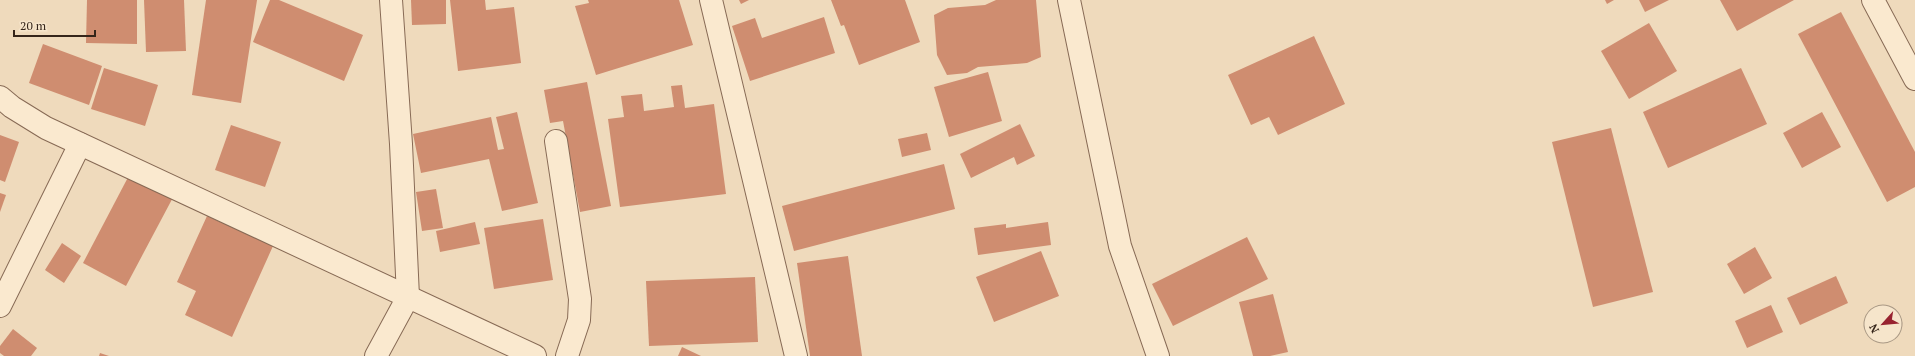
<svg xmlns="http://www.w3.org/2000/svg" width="1915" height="356" font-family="'PT Serif',serif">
  <rect width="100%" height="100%" fill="#efdabc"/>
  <g fill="#cf8d70">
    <polygon points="87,0 137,0 137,44 86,43"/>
    <polygon points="144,0 184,0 186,51 146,52"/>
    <polygon points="206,0 257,0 241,103 192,95"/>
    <polygon points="270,0 279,0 363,35 344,81 253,42"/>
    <polygon points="411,0 446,0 446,24 412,25"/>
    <polygon points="450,0 485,0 486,10 514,7 521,63 458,71"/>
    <polygon points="588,0 679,0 693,45 596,75 575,6 589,3"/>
    <polygon points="739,0 749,0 741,4"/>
    <polygon points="831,0 905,0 920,42 859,65 844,25 841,26"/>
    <polygon points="996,0 1036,0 1041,57 1027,63 978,67 967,73 947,75 937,55 934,15 948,8 985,5"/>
    <polygon points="1605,0 1614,0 1607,4"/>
    <polygon points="1639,0 1669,0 1645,12"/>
    <polygon points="1720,0 1794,0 1737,31"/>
    <polygon points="1841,12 1915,152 1915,187 1887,202 1798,34"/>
    <polygon points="824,17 835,53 750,81 732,26 755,18 762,38"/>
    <polygon points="1649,23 1677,71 1629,99 1601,51"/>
    <polygon points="1314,36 1345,104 1278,135 1269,117 1251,125 1228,75"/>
    <polygon points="43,44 102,66 89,105 29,83"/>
    <polygon points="104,68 158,85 145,126 91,109"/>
    <polygon points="1741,68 1767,124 1668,168 1643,112"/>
    <polygon points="988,72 1002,121 949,137 934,87"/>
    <polygon points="587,82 611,206 580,212 563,121 550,123 544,90"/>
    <polygon points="682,85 685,108 714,104 726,194 620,207 608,119 624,117 621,96 642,94 644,111 674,107 671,86"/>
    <polygon points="517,112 538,203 502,211 489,159 421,173 413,134 491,117 498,150 504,149 496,117"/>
    <polygon points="1822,112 1841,147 1802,168 1783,133"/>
    <polygon points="1020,124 1035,156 1017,165 1014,157 971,178 960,154"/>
    <polygon points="231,125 281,142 265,187 215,170"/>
    <polygon points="1611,128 1653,292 1593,307 1552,142"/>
    <polygon points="927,133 931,150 902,157 898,139"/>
    <polygon points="0,135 19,142 5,182 0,180"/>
    <polygon points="135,164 178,188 126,286 83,263"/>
    <polygon points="944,164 955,209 794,251 782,206"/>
    <polygon points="436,189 443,228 422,231 416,192"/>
    <polygon points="0,193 6,195 0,212"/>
    <polygon points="207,216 273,246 232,337 185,315 196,291 177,282"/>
    <polygon points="543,219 553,280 494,289 484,228"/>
    <polygon points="475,222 480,244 440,252 436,231"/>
    <polygon points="1048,222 1051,245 978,255 974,228 1006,224 1006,228"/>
    <polygon points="1247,237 1268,279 1173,326 1152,284"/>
    <polygon points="62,243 81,256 64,283 45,270"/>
    <polygon points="1755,247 1772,278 1744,294 1727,264"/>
    <polygon points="1041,251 1059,296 994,322 976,277"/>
    <polygon points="848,256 862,356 810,356 797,263"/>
    <polygon points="1836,276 1848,303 1800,325 1787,298"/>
    <polygon points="755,277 758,342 649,346 646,281"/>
    <polygon points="1273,294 1288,352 1270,356 1253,356 1239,302"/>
    <polygon points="1771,305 1783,332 1747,348 1735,321"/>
    <polygon points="13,329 37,348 31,356 4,356 0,353 0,346"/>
    <polygon points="682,347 701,356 678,356"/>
    <polygon points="100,353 109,356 99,356"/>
  </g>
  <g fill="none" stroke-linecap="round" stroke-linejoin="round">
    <g stroke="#876a55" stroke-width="24">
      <g id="street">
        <polyline points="711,0 796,356"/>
        <polyline points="1069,0 1120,246 1158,356"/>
        <polyline points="1873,0 1915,79"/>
        <polyline points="0,97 12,107 46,128 535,356"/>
        <polyline points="556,141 580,299 579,320 567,356"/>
        <polyline points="0,306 80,144"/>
        <polyline points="376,356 408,297 401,144 391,0"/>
      </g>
    </g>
    <use href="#street" stroke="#fae9cf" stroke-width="22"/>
  </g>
  <g transform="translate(1883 324) rotate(243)"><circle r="19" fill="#f6e5cb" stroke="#a99884"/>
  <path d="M0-3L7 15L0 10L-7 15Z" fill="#982330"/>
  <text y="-6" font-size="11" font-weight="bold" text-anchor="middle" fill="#35251a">N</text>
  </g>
  <path d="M14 30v6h81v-6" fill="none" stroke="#35251a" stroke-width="2"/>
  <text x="20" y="30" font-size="12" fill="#35251a" stroke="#f6e5cb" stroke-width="3" paint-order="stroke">20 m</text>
</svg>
